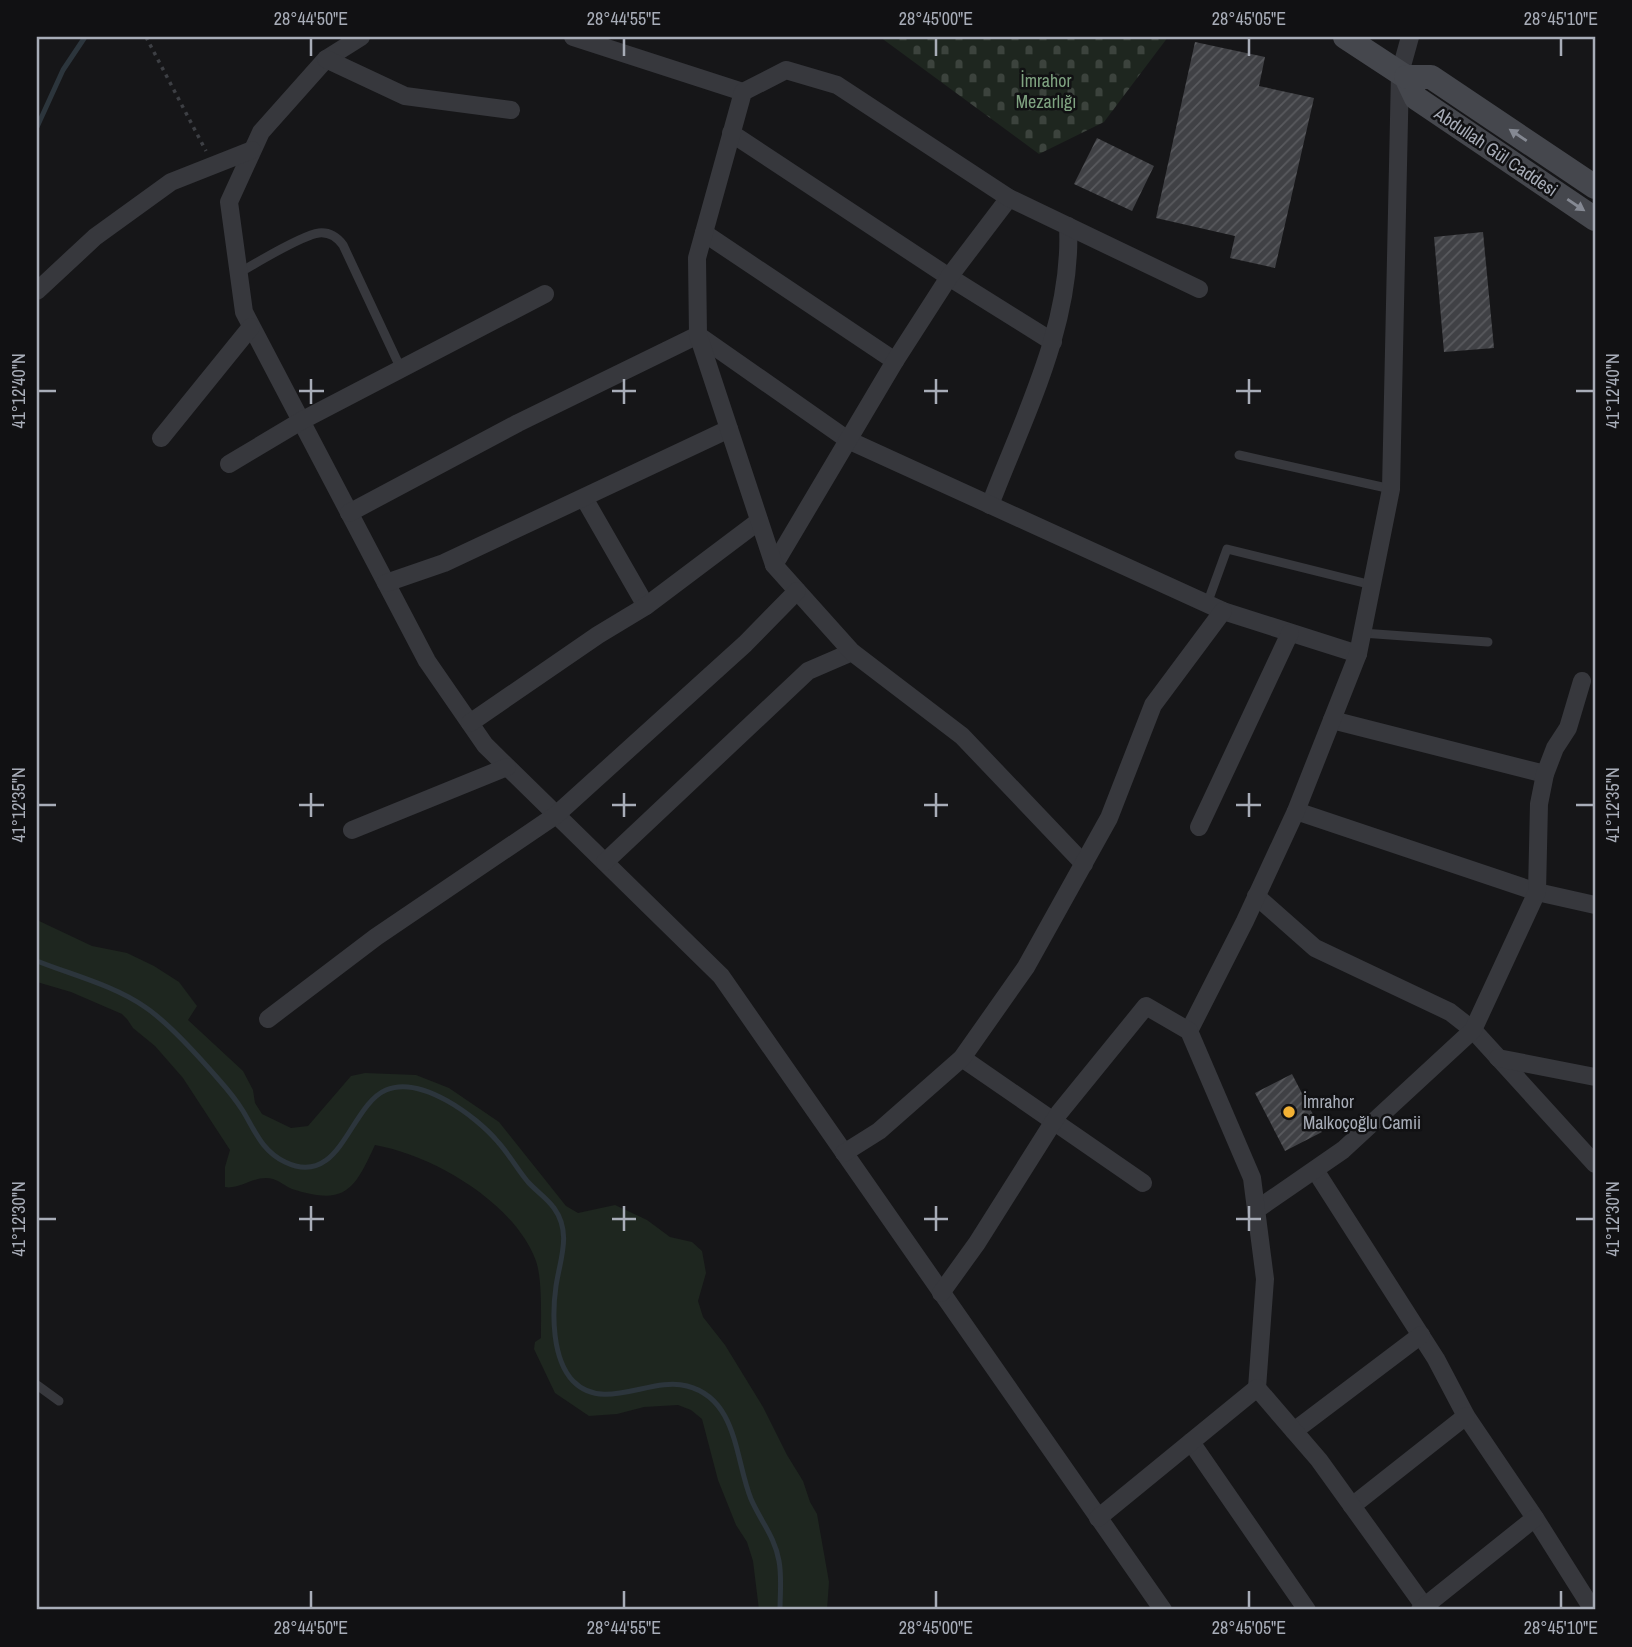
<svg xmlns="http://www.w3.org/2000/svg" width="1632" height="1647" font-family="'Archivo Narrow',sans-serif">
  <defs>
    <pattern id="cemetery-stones" width="16" height="16" patternUnits="userSpaceOnUse" patternTransform="scale(1.75)"><rect width="16" height="16" fill="#1e261f"/><path d="M2 7V4a2 2 0 0 1 4 0v3zM10 15v-3a2 2 0 0 1 4 0v3z" fill="#3c433d"/></pattern>
    <pattern id="building-hatch" width="6" height="6" patternUnits="userSpaceOnUse" patternTransform="scale(1.75)"><rect width="6" height="6" fill="#404145"/><path d="M-1 1l2-2M0 6l6-6M5 7l2-2" fill="none" stroke="#595a5e"/></pattern>
  </defs>
  <rect width="100%" height="100%" fill="#161618"/>
  <path fill="#1e261f" d="M37 920 92 946 127 953 154 966 179 982 197 1006 188 1020 243 1071 253 1090 255 1103 262 1114 291 1128 308 1126 351 1076 365 1073 416 1075 449 1088 499 1122 566 1206 578 1213 615 1205 647 1220 670 1237 692 1242 702 1251 706 1273 698 1301 703 1317 725 1345 763 1407 787 1455 803 1481 810 1502 817 1514 829 1582 827 1610H759L753 1561 747 1542 736 1525 718 1480 702 1419 691 1410 678 1405 644 1407 617 1414 589 1416 555 1393 534 1349 535 1342 541 1338V1331C541 1312 542 1278 536 1261 515 1203 433 1155 375 1145 354 1190 346 1206 292 1189 285 1186 280 1181 273 1179 256 1174 240 1190 225 1187V1167L230 1150 183 1078 155 1046 133 1028 127 1019 122 1014 71 992 37 982Z"/>
  <polygon fill="url(#cemetery-stones)" points="880,37 1168,37 1104,122 1039,154"/>
  <g fill="none" stroke-linecap="round" stroke-linejoin="round">
    <g stroke="#2c353c" stroke-width="5">
      <polyline points="37,127 63,70 85,37"/>
      <path d="M37 961C72 975 113 985 145 1007 169 1023 201 1059 220 1081 228 1090 236 1100 243 1111 255 1131 262 1151 285 1162 341 1189 349 1106 386 1090 421 1075 476 1116 498 1142 509 1154 517 1169 528 1182 536 1191 547 1198 554 1208 572 1233 560 1259 556 1286 552 1314 552 1359 573 1381 604 1413 651 1376 687 1386 738 1399 735 1460 751 1499 760 1520 775 1537 779 1561 782 1577 780 1594 780 1610"/>
    </g>
  </g>
  <g fill="url(#building-hatch)">
    <polygon points="1195,42 1265,57 1259,86 1314,98 1275,268 1230,258 1235,236 1156,218"/>
    <polygon points="1097,138 1154,166 1132,211 1074,184"/>
    <polygon points="1483,232 1494,348 1444,352 1434,237"/>
    <polygon points="1292,1074 1322,1132 1285,1151 1255,1093"/>
  </g>
  <g fill="none" stroke-linecap="round" stroke-linejoin="round">
    <polyline stroke="#3d3f44" stroke-width="3.5" stroke-dasharray="3.5 5" stroke-linecap="butt" points="146,37 206,151"/>
    <g stroke="#37383d" stroke-width="9">
      <path d="M239 273C256 263 302 235 319 233 329 232 337 237 343 245L401 369"/>
      <polyline points="1239,455 1391,489"/>
      <polyline points="1207,604 1227,549 1372,585"/>
      <polyline points="1362,633 1488,642"/>
      <polyline points="37,1385 59,1401"/>
    </g>
    <g stroke="#37383d" stroke-width="18">
      <polyline points="361,37 326,59 261,132 229,202 244,312 427,661 485,745 721,976 1163,1610"/>
      <polyline points="573,37 743,92"/>
      <polyline points="326,59 405,96 511,110"/>
      <polyline points="731,133 949,277 1053,342"/>
      <polyline points="704,233 895,361"/>
      <polyline points="37,291 95,237 171,182 252,150"/>
      <polyline points="161,438 251,327"/>
      <polyline points="229,464 301,421 545,294"/>
      <polyline points="584,498 646,606"/>
      <path d="M990 505C1024 416 1073 323 1068 226"/>
      <polyline points="349,513 518,423 698,335 848,440 1223,611 1358,654"/>
      <polyline points="774,565 895,361 949,277 1009,198"/>
      <polyline points="386,583 444,563 729,429"/>
      <polyline points="1332,720 1545,774"/>
      <polyline points="470,723 598,635 646,606 759,521"/>
      <polyline points="1296,811 1537,892 1595,905"/>
      <polyline points="1199,827 1290,633"/>
      <polyline points="352,830 507,767"/>
      <polyline points="605,862 808,671 852,652"/>
      <polyline points="1084,864 962,736 852,652 774,565 698,335 697,258 743,92 786,70 837,85 1009,198 1199,289"/>
      <polyline points="1256,896 1315,948 1450,1012 1473,1030 1595,1164"/>
      <polyline points="268,1019 376,937 556,815 745,644 797,591"/>
      <polyline points="1189,1031 1245,921 1296,811 1358,654 1391,489 1400,73 1410,37"/>
      <polyline points="962,1058 1143,1183"/>
      <polyline points="1498,1058 1595,1077"/>
      <polyline points="844,1153 879,1131 962,1058 1026,967 1109,818 1153,705 1223,611"/>
      <polyline points="1315,1170 1436,1359 1466,1416 1535,1518 1593,1610"/>
      <polyline points="1256,1210 1343,1150 1473,1030 1537,892 1539,804 1545,774 1555,748 1568,728 1582,681"/>
      <polyline points="941,1293 977,1243 1059,1113 1146,1006 1189,1031 1252,1178 1265,1279 1257,1388"/>
      <polyline points="1294,1431 1421,1335"/>
      <polyline points="1191,1442 1307,1610"/>
      <polyline points="1352,1506 1466,1416"/>
      <polyline points="1098,1518 1257,1388 1319,1460 1427,1610"/>
      <polyline points="1420,1610 1535,1518"/>
    </g>
    <g stroke="#45474d" stroke-width="24">
      <polyline points="1345,37 1406,77 1416,98 1595,219"/>
      <polyline points="1406,77 1431,77 1595,187"/>
    </g>
  </g>
  <defs><path id="oneway-solid" d="M-6-.8H1V-3.2L6.5 0L1 3.2V.8H-6Z" transform="scale(1.75)"/></defs>
  <g fill="#858993">
    <use href="#oneway-solid" transform="translate(1518 135) rotate(-146)"/>
    <use href="#oneway-solid" transform="translate(1576 205) rotate(34)"/>
  </g>
  <path fill="none" stroke="#a8adb8" stroke-width="2.5" d="M311 38V56M624 38V56M936 38V56M1249 38V56M1561 38V56M311 379V404M624 379V404M936 379V404M1249 379V404M38 391H56M299 391H324M612 391H636M924 391H948M1236 391H1261M1576 391H1594M311 793V817M624 793V817M936 793V817M1249 793V817M38 805H56M299 805H324M612 805H636M924 805H948M1236 805H1261M1576 805H1594M311 1206V1231M624 1206V1231M936 1206V1231M1249 1206V1231M38 1219H56M299 1219H324M612 1219H636M924 1219H948M1236 1219H1261M1576 1219H1594M311 1591V1608M624 1591V1608M936 1591V1608M1249 1591V1608M1561 1591V1608"/>
  <circle fill="#f2b134" stroke="#111113" stroke-width="2.5" cx="1289" cy="1112" r="7"/>
  <g text-anchor="middle" stroke-width="5" stroke-linejoin="round" paint-order="stroke">
    <g font-size="18" fill="#7fa381" stroke="#111113">
      <text x="1046" y="87">İmrahor<tspan x="1046" dy="21">Mezarlığı</tspan></text>
    </g>
    <g font-size="18" fill="#a8adb8" stroke="#111113">
      <text transform="translate(1496 152) rotate(34)" y="6">Abdullah Gül Caddesi</text>
    </g>
    <g font-size="18" fill="#a8adb8" stroke="#111113" text-anchor="start">
      <text x="1303" y="1108">İmrahor<tspan x="1303" dy="21">Malkoçoğlu Camii</tspan></text>
    </g>
  </g>
  <rect width="1632" height="1647" fill="none" stroke="#111113" stroke-width="77"/>
  <rect x="38" y="38" width="1556" height="1570" fill="none" stroke="#a8adb8" stroke-width="2.5"/>
  <g font-size="18" text-anchor="middle" fill="#a8adb8">
    <text x="311" y="25">28°44'50"E</text>
    <text x="624" y="25">28°44'55"E</text>
    <text x="936" y="25">28°45'00"E</text>
    <text x="1249" y="25">28°45'05"E</text>
    <text x="1561" y="25">28°45'10"E</text>
    <text transform="translate(19 391) rotate(-90)" y="6">41°12'40"N</text>
    <text transform="translate(1613 391) rotate(-90)" y="6">41°12'40"N</text>
    <text transform="translate(19 805) rotate(-90)" y="6">41°12'35"N</text>
    <text transform="translate(1613 805) rotate(-90)" y="6">41°12'35"N</text>
    <text transform="translate(19 1219) rotate(-90)" y="6">41°12'30"N</text>
    <text transform="translate(1613 1219) rotate(-90)" y="6">41°12'30"N</text>
    <text x="311" y="1634">28°44'50"E</text>
    <text x="624" y="1634">28°44'55"E</text>
    <text x="936" y="1634">28°45'00"E</text>
    <text x="1249" y="1634">28°45'05"E</text>
    <text x="1561" y="1634">28°45'10"E</text>
  </g>
</svg>
